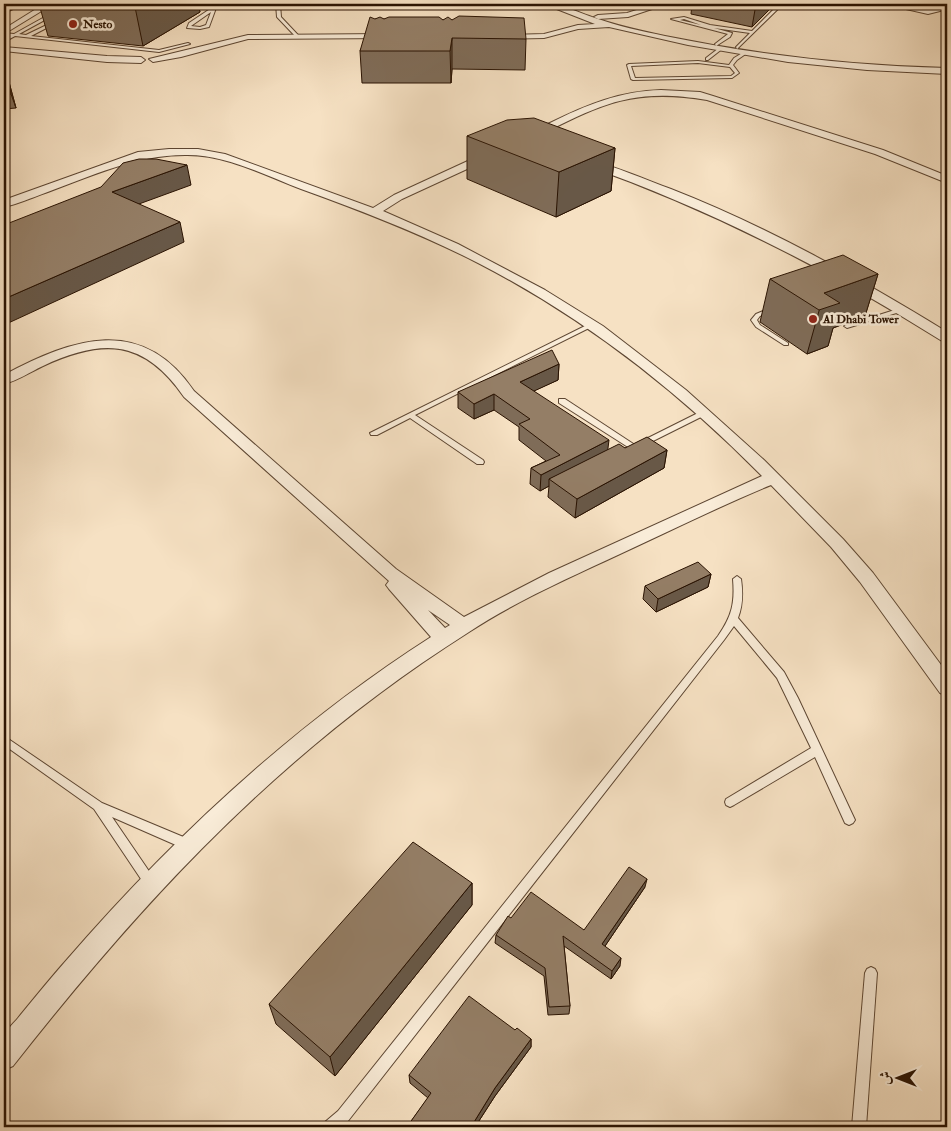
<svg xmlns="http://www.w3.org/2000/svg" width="951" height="1131" font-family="'IM FELL Double Pica',Amiri,serif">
  <rect width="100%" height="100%" fill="#f6e1c3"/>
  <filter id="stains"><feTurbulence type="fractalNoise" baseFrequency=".004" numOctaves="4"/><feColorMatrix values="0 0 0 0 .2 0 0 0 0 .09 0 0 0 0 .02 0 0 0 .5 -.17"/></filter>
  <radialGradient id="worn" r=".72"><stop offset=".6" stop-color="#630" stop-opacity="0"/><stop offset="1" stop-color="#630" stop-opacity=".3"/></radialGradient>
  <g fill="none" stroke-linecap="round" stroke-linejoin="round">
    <g stroke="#5d4632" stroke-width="2">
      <g id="lane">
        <polygon points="19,4 24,4 4,13 4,11"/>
        <polygon points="62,4 66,4 52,16 19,34 26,35 55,21 56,23 31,36 159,50 188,43 190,44 159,52 15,36 4,42 4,39 10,36 4,35 4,33 14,34 50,14"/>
        <polygon points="276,4 280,4 281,17 298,35 298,37 296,37 277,17"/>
        <path d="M779 4H783L737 49 736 47 750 33 714 28 732 33 730 37 716 46 715 44 728 34 671 19 684 17 710 25 752 31ZM684 19 701 25 680 20Z"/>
        <path d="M213 7 216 8 209 27 200 29 187 28 189 23ZM211 12 206 25 200 27 191 26Z"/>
        <polygon points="719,48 722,49 708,60 706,60 706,58"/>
        <path d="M744 52 747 53 737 60 733 65 739 73 732 78 633 80 631 79 627 65 629 64 698 61 729 65 734 58ZM698 63 730 67 735 73 731 76 635 78 631 66Z"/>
        <polygon points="773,307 775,308 775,310 760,316 757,320 760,325 788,343 788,345 784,345 756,327 751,320 756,314"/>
        <polygon points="901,308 903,309 903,311 847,328 844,326"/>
        <polygon points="591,323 593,324 593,326 415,415 483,460 484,462 483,464 477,464 410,418 377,435 371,435 370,433"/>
        <polygon points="559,399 565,399 638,447 634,449 631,449 559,403"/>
        <polygon points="702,411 708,411 709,413 643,446 640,446 636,444"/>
        <path d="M737 576 741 579C743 593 743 605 738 618L784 672 798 698 855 820 853 823 849 825 845 823 815 757 734 805 730 807 726 805 725 802 726 799 811 748 777 678 734 626 724 640 348 1121 340 1127H323L325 1122 338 1111 718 636C732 616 735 603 733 579Z"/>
        <polygon points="4,736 102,803 193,841 195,845 193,849 189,850 185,849 112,817 155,880 157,884 155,888 151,889 147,888 94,809 4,745"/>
        <polygon points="871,967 875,969 877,973 866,1127 852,1127 865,973 867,969"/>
      </g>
    </g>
    <g stroke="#5d4632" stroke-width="2">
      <g id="street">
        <polygon points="44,4 53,4 4,34 4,29"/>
        <path d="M544 4C561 3 579 13 595 18 618 26 641 31 665 36 758 55 852 66 947 68V74L867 70 788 62 688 45 609 27 578 29 544 38 500 39V35H503L544 34 578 25 595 24Z"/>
        <polygon points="656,4 667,4 628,17 598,19 594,17 598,15 627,13"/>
        <path d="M840 4H912L911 6C919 9 927 11 936 9L927 4H942L944 10 928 14 906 9 844 6Z"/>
        <polygon points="387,34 391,36 390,38 248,39 181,57 153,62 149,59 248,35"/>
        <polygon points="4,47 107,56 141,57 145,60 141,63 107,62 4,51"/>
        <path d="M661 90 700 92 713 96 883 150 947 176V183L875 154 707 100C631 87 600 105 534 138L531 139 526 136C532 130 542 127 550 123 586 105 620 91 661 90Z"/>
        <path d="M169 149H198L225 154 373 208 394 195 483 154H491V158L402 199 383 211 458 244 545 290 603 326 686 390 764 460 843 539 873 573 947 673V696L940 693 860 582 831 547 771 485C720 506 670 531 620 554 569 578 516 601 469 632 284 749 147 895 13 1066L4 1070C4 1062 1 1043 4 1036 6 1030 14 1023 18 1018 33 1000 48 981 64 963 172 838 292 726 431 637L389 589 386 585 389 581 184 397C144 339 103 338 43 366 30 372 17 381 4 384V375C73 338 142 314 194 391L396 569 464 617 549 573 762 476C679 392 586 319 480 264 422 234 362 211 301 189 264 175 225 154 185 155 136 155 91 176 45 193 31 198 18 204 4 207V200L138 152ZM428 610 450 625 445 628Z"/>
        <path d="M589 160C617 167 644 179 671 189 768 227 859 278 947 332V342L942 341C829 270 712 210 585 165L584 163 585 161Z"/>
      </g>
    </g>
    <use href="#lane" fill="#f9ecd8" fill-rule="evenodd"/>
    <use href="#street" fill="#f9ecd8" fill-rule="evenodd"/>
  </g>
  <g fill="#7f6c58" stroke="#2a1302">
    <polygon points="39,4 198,4 200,12 143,46 48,36"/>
    <polygon points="692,4 775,4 752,27 691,14"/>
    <polygon points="375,19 452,20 526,39 525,70 452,69 451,83 362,83 360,51"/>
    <polygon points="4,63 6,71 16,108 4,109"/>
    <polygon points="467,136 615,148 611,191 556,217 467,179"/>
    <polygon points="878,274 865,316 833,328 828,346 807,354 760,322 770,279"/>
    <polygon points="559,364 558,380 533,391 608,450 625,448 667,450 664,468 575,518 548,497 549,486 540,491 530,484 531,468 546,461 519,440 519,427 494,410 474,419 458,408 458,392"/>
    <polygon points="711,574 708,587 656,612 643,599 645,586"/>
    <polygon points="472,883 472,905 335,1076 276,1024 269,1004"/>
    <polygon points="645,887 605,946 620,966 611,979 564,946 570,1006 569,1014 548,1015 544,976 495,943 496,935 511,918 584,930"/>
    <polygon points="515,1030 531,1039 531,1047 495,1096 475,1127 409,1127 409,1124 428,1098 410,1083 409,1075"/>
  </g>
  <g fill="#685847" stroke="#2a1302">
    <polygon points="140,4 198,4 200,12 143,46 135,7"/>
    <polygon points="756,4 775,4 752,27"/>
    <polygon points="452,38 452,69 451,83 450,51"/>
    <polygon points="4,63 6,71 16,108 11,94"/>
    <polygon points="615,148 611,191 556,217 559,172"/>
    <polygon points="187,165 191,185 117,212 112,192"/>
    <polygon points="180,222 184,242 4,325 4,299"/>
    <polygon points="878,274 865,316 833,328 828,346 807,354 824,293"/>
    <polygon points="559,364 558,380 519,398 520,382"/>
    <polygon points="494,394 494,410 474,419 474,404"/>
    <polygon points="609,440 607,456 549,479 549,486 540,491 541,475"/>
    <polygon points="667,450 664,468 575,518 577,499"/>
    <polygon points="711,574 708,587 656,612 658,599"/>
    <polygon points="647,879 645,887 601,952 602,944"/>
    <polygon points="472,883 472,905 335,1076 330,1057"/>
    <polygon points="621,958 620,966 611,979 612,971"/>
    <polygon points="531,1039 531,1047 495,1096 475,1127 471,1127 495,1088"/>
  </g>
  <g fill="#947e66" stroke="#2a1302">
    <polygon points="105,4 140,4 135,7"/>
    <polygon points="459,16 524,18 526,39 452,38 450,51 360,51 370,17 375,19 380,17 384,19 389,17 439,17 443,20 448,17 452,20"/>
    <polygon points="4,64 11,94 4,94"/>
    <polygon points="534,118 615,148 559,172 467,136 507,120"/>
    <polygon points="139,159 156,159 187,165 112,192 180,222 4,299 4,225 101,187 123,163"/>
    <polygon points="843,255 878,274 824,293 840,303 819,310 770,279"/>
    <polygon points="552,350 559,364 520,382 609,440 541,475 531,468 560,455 519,424 530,419 494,394 474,404 458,392"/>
    <polygon points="647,437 667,450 577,499 549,479 619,444 625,448"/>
    <polygon points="698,562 711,574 658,599 645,586"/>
    <polygon points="413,842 472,883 330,1057 269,1004"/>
    <polygon points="629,867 647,879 602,944 621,958 612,971 563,936 570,1006 549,1007 545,968 496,935 508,916 511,918 531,892 584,930"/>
    <polygon points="469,996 515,1030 517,1028 531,1039 495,1088 471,1127 412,1127 409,1124 431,1093 409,1075"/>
  </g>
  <g fill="#8f2418" stroke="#f9ecd8" stroke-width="2">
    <circle cx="73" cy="24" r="5"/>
    <circle cx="813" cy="319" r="5"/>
  </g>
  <g text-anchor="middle" stroke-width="5" stroke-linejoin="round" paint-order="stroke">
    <g font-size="12" font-weight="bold" fill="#2a1302" stroke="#f9ecd8" text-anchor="start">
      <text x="83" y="28">Nesto</text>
      <text x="823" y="323">Al Dhabi Tower</text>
    </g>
  </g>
  <rect width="951" height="1131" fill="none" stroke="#f6e1c3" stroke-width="20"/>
  <rect x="5" y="5" width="941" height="1121" fill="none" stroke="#2a1302" stroke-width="2.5"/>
  <rect x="10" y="10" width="931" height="1111" fill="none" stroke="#2a1302"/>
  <g transform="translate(898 1078) rotate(270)" stroke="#f9ecd8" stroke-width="4" paint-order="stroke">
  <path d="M0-4L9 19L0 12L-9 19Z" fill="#2a1302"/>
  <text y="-8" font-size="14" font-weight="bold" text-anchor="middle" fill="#2a1302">ش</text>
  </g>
  <rect width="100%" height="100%" filter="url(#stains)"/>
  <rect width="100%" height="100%" fill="url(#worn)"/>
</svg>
